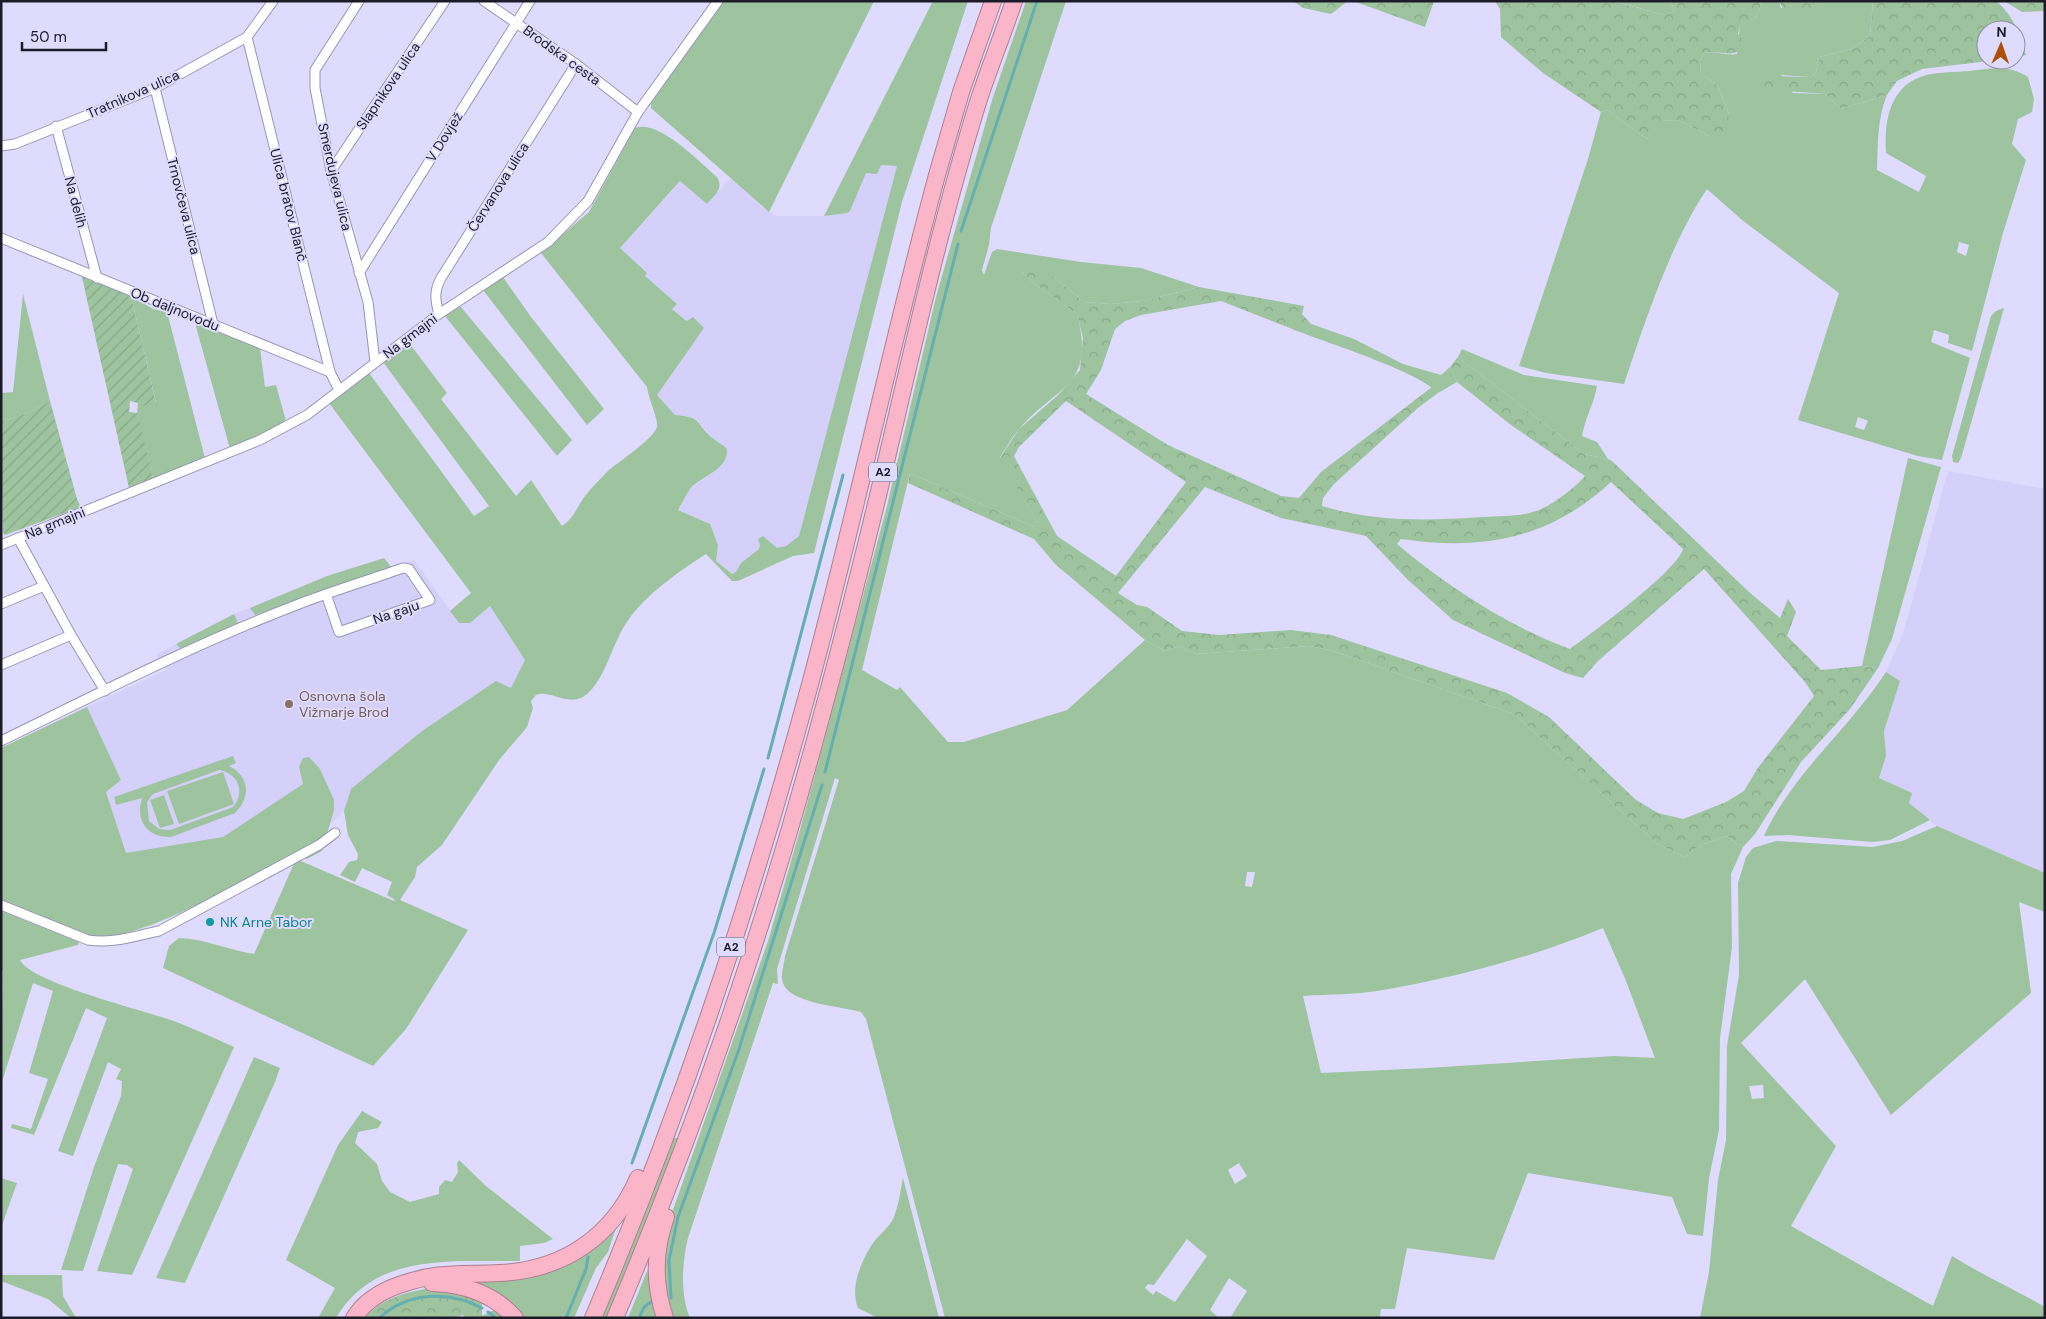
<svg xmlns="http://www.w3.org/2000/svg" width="2046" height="1319" font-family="'DM Sans',sans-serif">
  <defs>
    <pattern id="forest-crowns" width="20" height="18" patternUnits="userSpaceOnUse" patternTransform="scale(1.25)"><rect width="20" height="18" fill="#9dc49e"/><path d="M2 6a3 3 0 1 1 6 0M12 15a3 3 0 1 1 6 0" fill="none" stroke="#87a888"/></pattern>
    <pattern id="garden-furrows" width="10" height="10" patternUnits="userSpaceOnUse" patternTransform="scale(1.25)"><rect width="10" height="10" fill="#9dc49e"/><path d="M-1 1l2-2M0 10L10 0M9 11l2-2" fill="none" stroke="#87a888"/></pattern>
  </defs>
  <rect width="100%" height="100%" fill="#dedbfe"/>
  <g fill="#d4d0fa">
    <polygon points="881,165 897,166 799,536 786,546 777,548 763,536 759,549 741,563 736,573 732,574 716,561 718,545 710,524 678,510 691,488 719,468 726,459 720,443 711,437 695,418 675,415 657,395 688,321 672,308 676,303 644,276 647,273 620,248 681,181 707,204 731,178 763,208 777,216 824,216 847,213 866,173"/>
    <polygon points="1948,471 2045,489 2045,873 1937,826 1879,779 1886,756 1884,731 1900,681 1886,672 1903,634"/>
    <polygon points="414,560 459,623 470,623 490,606 525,660 511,688 399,759 330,824 308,782 223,838 126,853 106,792 121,780 87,707 166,670 157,654 176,644 180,648 186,647 237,623 234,614 250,608 255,615"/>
  </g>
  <g fill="#9dc49e" fill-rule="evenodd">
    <polygon points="724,1 874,1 769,212 651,108 651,103"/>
    <path d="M933 1H968L902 202 814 553 793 556 738 581H732L706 554C675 574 640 598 622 630 612 648 603 681 587 694 569 709 551 689 536 695L531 701 533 708 527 727 499 760 442 845 417 867 415 877 400 900 468 930 406 1029 373 1066 163 968 169 946 179 938C205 939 229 950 254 954L296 859 394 901 395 900 387 895 392 882 362 868 355 882 340 875 349 862 357 860 358 854 348 835 344 811 351 789 422 731 496 681 511 688 525 660 490 606 470 623H459L450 611 471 593 329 403 369 373 474 516 489 506 383 362 409 343 447 393 441 399 516 496 531 480 562 526C574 518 577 507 585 496 592 487 601 478 609 470 620 461 653 439 657 427 659 421 648 397 647 387L541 253 589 212 635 128C659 119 699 162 717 177 724 189 715 195 707 204L680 181 620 248 647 273 645 276 677 304 672 309 687 321 693 317 704 328 657 395 675 415C703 418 693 420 711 437 716 441 722 444 727 449 729 470 701 476 690 489 686 495 682 503 678 510L710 524 718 545 716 561 732 574 736 572 741 563 759 549 760 545 758 539 763 536 777 548 786 546 799 536 897 166 881 165 877 174 866 173 850 211 847 213 824 216Z"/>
    <path d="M1026 1H1066L991 228 989 245 982 270 984 275 992 252 997 249 1081 262 1141 268 1199 287 1143 301 1111 304 1084 302 1055 278 1021 271 1036 285 1077 314C1096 387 1058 384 1019 429 1012 437 1006 448 1000 457L1037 522 1034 527 910 473 862 670 897 690 900 687 948 742H964L1067 710 1145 640 1165 651 1180 646 1196 654 1309 646 1330 650 1514 714 1656 843 1684 857 1702 845 1726 836 1743 847 1731 874 1732 947 1720 1038 1719 1130 1709 1178 1703 1236 1687 1234 1672 1197 1528 1173 1494 1260 1407 1248 1395 1309H1381L1380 1318H1230L1247 1291 1229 1278 1210 1310 1219 1318H945L866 1019 861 1012C841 1006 790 1004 783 983 780 975 784 965 785 956L839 780 835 778 777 969 778 984 773 983 688 1238C682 1263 680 1294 690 1318H672L662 1275 669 1221 768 941 800 830 886 510 936 297 993 97ZM1247 872H1255L1252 887 1245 886ZM1603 928 1626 981 1655 1058 1614 1056 1427 1068 1321 1073 1303 996C1329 994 1357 995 1383 990 1458 977 1533 957 1603 928ZM1239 1163 1247 1176 1235 1184 1228 1170ZM1187 1239 1207 1256 1175 1302 1156 1291 1153 1295 1145 1288 1148 1284 1154 1285Z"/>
    <polygon points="1614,1 1670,1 1675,11 1664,15"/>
    <path d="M1763 1H1779L1781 8 1814 6 1828 1H1873L1870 36 1851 49 1819 57 1816 72 1811 77 1781 75 1793 93 1825 94 1841 109 1887 95C1877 119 1878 144 1877 170L1919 192 1926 176 1886 153C1884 120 1890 85 1926 75 1940 72 1955 72 1969 71 1992 69 2007 64 2028 77L2034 99 2032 112 2018 119 2012 144 2026 160 2003 233 1972 351 1948 343 1949 335 1934 330 1931 342 1970 358 1942 460 1918 456 1798 420 1839 293 1742 220 1707 189C1670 244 1645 322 1624 384L1546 373 1519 366 1588 159 1601 112 1607 110 1647 139 1660 121 1678 120 1709 136 1729 114 1718 86 1701 74 1700 61 1704 53C1716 50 1725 56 1737 54L1740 25 1755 18ZM1959 242 1969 245 1966 256 1957 252ZM1858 417 1868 421 1864 430 1855 427Z"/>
    <polygon points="503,277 531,317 604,409 587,425 483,290"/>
    <polygon points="23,294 50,401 30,412 1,422 2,393 13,392"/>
    <polygon points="131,296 153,309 167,312 205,458 153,479 137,413 138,403 156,402"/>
    <polygon points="460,306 572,440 557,456 445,316"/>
    <polygon points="2004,308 1961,458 1958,463 1953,462 1952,456 1991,316 1996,311"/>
    <polygon points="195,323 260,348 265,387 276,385 286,421 230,449"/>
    <path d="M1311 324 1354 339 1403 364 1441 375 1450 367 1457 382 1438 393C1421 373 1334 345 1305 334Z"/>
    <path d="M1462 349 1524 375 1597 386C1594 404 1585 418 1582 436L1597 442 1608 459 1584 454 1458 357Z"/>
    <polygon points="1908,458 1941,467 1892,639 1878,668 1862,666"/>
    <polygon points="384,558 392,568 255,615 250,608 327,576"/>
    <polygon points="234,614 238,623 186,647 180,648 176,644"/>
    <path d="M1886 672 1900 681 1884 731 1886 756 1879 778 1912 793 1909 803 1930 820 1890 840 1873 842 1788 835 1764 836C1792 774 1849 729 1886 672Z"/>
    <path d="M87 707 121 780 106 792 126 853 223 837 303 784 299 767 303 758 309 757 320 769 334 800V810L322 851 307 859 294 854C246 878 139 944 88 937L1 902V748Z"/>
    <path d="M233 756 236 763 229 766C250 776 251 798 235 813L171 837C147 838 135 820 142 798L116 805 114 797ZM219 770C238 773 246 792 233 807L170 830 159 829 149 821 147 802 153 794Z"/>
    <polygon points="223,772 234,804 179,824 167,791"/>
    <polygon points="164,795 174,824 160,828 150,800"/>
    <path d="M1937 826 2045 873V912L2019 902 2031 993 1891 1115 1805 979 1741 1043 1836 1146 1791 1226 1933 1306 1952 1256C1982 1275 2014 1289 2045 1307V1318H1700L1709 1272 1718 1180 1726 1140 1727 1046 1739 975 1738 883 1746 857 1753 848 1776 841 1873 847 1902 841ZM1763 1085 1764 1098 1752 1099 1749 1086Z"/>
    <path d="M1 911 79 942 78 945 20 960C31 983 146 1011 174 1021 195 1029 214 1038 234 1047L132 1275 97 1271 133 1169 127 1165 118 1164 83 1271 61 1270 94 1167 121 1096 122 1081 116 1079 121 1069 108 1062 73 1156 58 1151 107 1018 86 1008 34 1135 11 1128 12 1124 31 1129 48 1079 29 1073 53 991 33 983 1 1085 3 971H1Z"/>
    <polygon points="254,1057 280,1068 275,1082 185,1283 156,1278"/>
    <path d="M362 1111 382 1122 378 1128 358 1132 355 1143 377 1164 382 1181 390 1192 410 1202 439 1194V1187L445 1180 452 1182 458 1172 457 1163 459 1160 486 1186 553 1239 544 1243 520 1246V1261C454 1262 376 1251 336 1318H318L335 1288 286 1260 338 1145Z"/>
    <polygon points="672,1138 679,1138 608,1318 601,1318"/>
    <polygon points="1,1178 17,1183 1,1228"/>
    <path d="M903 1178 939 1318H878L858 1308C850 1288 860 1264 871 1246 877 1236 888 1229 893 1219 899 1206 900 1192 903 1178Z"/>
    <polygon points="616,1228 608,1252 596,1268 574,1318 523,1318 513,1307 454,1279 499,1278"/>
    <polygon points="650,1268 660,1318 628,1318 647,1271"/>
    <polygon points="1,1275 62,1275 63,1296 76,1318 71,1318 48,1299 1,1281"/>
    <polygon points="496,1309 509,1318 486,1318 482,1316"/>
  </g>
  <g fill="url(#forest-crowns)" fill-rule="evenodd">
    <polygon points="1293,1 1348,1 1331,14 1303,8"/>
    <polygon points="1353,1 1434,1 1425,27"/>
    <path d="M1495 1H1613L1664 15 1675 11 1670 1H1763L1755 18 1740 26 1738 34 1745 41V47C1728 60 1722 49 1704 53L1700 61 1701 74 1718 86 1729 114 1727 123 1723 131 1709 136 1678 120 1661 121 1647 139 1607 110 1601 112 1543 73 1501 37 1500 9Z"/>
    <polygon points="1779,1 1828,1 1795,14 1784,11"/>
    <path d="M1873 1H1996C2014 16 2019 33 2026 55L2016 58V30H1986V60H1997L1922 69 1897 81 1887 95 1841 109 1825 94 1770 90 1763 84 1766 76 1811 77 1816 72 1819 57 1851 49 1870 36Z"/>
    <polygon points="2004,1 2045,1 2045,11 2022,12"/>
    <path d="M1027 265 1055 278 1084 302 1111 304 1143 301 1199 287 1304 306 1302 314 1311 324 1305 334 1221 301 1141 315 1125 321 1115 329 1101 370 1086 394 1168 445 1281 496 1299 498 1321 472 1432 387 1438 393 1419 407 1334 484 1323 498 1322 506C1375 522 1428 521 1482 517 1499 516 1520 517 1536 511 1550 507 1576 487 1585 476L1511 425 1457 382 1450 367 1458 357 1584 454 1608 459 1612 461 1749 592 1780 618 1788 599 1796 612 1787 636 1821 670 1862 666 1878 668 1850 709 1801 762 1755 834 1743 847 1726 836 1702 845 1684 857 1656 843 1514 714 1330 650 1309 646 1196 654 1180 646 1165 651 1145 640 1055 564 1034 539 908 483 910 473 1034 527 1037 522 1000 458 1019 429 1057 396 1080 370 1083 338 1077 314 1036 285 1021 271ZM1066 401 1186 482 1116 576 1057 536 1014 456 1019 447ZM1611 482 1683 549C1676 572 1593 632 1570 649 1508 626 1448 587 1397 544L1401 539C1483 551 1549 539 1611 482ZM1205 487 1281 518 1366 536 1408 580 1453 620 1565 673 1583 678 1598 661 1704 569 1805 682 1814 696 1757 769 1744 791 1726 802 1683 819 1658 813 1636 800 1549 717 1507 693 1331 635 1291 630 1219 635 1182 631 1147 607 1137 605 1118 593Z"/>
    <path d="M433 1288H450L482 1301V1315L486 1318H465L463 1315 453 1318H365C382 1298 408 1291 433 1288Z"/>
  </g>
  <g fill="url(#garden-furrows)">
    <polygon points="82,277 131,296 156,403 142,406 138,403 130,401 129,412 137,413 139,418 153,479 129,488"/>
    <polygon points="50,401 77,499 81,507 5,535 3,532 1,422 30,412"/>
  </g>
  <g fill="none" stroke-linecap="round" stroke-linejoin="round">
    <g stroke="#66afb0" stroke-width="3">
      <polyline points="961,231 1037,1"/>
      <polyline points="768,758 843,475"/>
      <polyline points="825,772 958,244"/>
      <polyline points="632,1163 714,933 764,769"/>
      <polyline points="671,1298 669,1260 678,1217 738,1052 822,785"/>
      <polyline points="488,1312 496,1318"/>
      <path d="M379 1318C408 1292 448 1290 482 1308"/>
      <polyline points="566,1318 586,1269 588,1257"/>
      <polyline points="639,1318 644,1307 651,1302"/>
    </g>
    <g stroke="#9894b5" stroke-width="11">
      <g id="minor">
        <polyline points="359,1 315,70 315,88 331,171 368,302 375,362"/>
        <polyline points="484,1 576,64 638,112"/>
        <polyline points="247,37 330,372 339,390"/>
        <polyline points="155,88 213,324"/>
        <polyline points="56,126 97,278"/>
        <polyline points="1,146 15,144 155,88 247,37 273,1"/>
        <polyline points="331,171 445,1"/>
        <polyline points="1,238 330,372"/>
        <polyline points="359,273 530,1"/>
        <path d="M439 314C435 300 434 291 441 278L576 64"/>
        <polyline points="18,538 71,635 105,691"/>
        <polyline points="1,545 260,440 307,415 439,314 548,242 588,201 638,112 718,1"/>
        <polyline points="1,604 44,586"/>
        <polyline points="1,665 71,635"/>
        <path d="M1 741C99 693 197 643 299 604 333 591 369 580 403 568L409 569 430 600 339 632 326 594"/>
        <path d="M1 905 88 940C112 944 135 936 159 931L319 845 335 833"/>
      </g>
    </g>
    <g stroke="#ad7f90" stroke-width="18">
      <g id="motorway">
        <path d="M432 1283C464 1284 493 1293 515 1318"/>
        <path d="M354 1318C364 1302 382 1291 399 1285 439 1271 460 1275 500 1273 564 1270 613 1236 638 1178"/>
        <path d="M593 1318C680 1114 751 902 809 688 855 518 891 345 937 175L961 92 993 1"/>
        <path d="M615 1318C696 1127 764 929 818 729 838 656 857 582 875 508 908 371 937 233 979 99 990 66 1003 34 1014 1"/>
        <path d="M665 1318C654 1285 654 1250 666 1217"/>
      </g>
    </g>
    <use href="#minor" stroke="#fff" stroke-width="9"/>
    <use href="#motorway" stroke="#fbb5c8" stroke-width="16"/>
  </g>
  <circle fill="#8d6e63" stroke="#dedbfe" stroke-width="2" cx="289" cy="704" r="5"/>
  <circle fill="#0f9aa8" stroke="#dedbfe" stroke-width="2" cx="210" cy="922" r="5"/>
  <g text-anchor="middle" stroke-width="4" stroke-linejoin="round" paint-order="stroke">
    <g fill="#dedbfe" stroke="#565568" stroke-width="1">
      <rect x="869" y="462.5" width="28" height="19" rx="4"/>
      <rect x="717" y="937.5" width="28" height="19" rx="4"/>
    </g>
    <g font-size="12" font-weight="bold" fill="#1c1b27">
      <text x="883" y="476">A2</text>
      <text x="731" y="951">A2</text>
    </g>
    <g font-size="14" fill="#1c1b27" stroke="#dedbfe">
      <text transform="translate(562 55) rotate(36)" y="5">Brodska cesta</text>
      <text transform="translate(388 86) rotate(-56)" y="5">Slapnikova ulica</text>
      <text transform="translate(133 94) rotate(-24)" y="5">Tratnikova ulica</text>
      <text transform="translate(444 137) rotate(-58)" y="5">V Dovjež</text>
      <text transform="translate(335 177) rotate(77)" y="5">Smerdujeva ulica</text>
      <text transform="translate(498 187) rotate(-58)" y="5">Červanova ulica</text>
      <text transform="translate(76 202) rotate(75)" y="5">Na delih</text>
      <text transform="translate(289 205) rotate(76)" y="5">Ulica bratov Blanč</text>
      <text transform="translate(184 206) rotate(76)" y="5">Trnovčeva ulica</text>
      <text transform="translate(175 309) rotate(22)" y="5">Ob daljnovodu</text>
      <text transform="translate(410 336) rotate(-37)" y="5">Na gmajni</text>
      <text transform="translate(55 523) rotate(-22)" y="5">Na gmajni</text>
      <text transform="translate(396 612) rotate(-19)" y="5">Na gaju</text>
    </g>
    <g font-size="14" fill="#785e54" stroke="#dedbfe" text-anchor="start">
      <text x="299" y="701">Osnovna šola<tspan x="299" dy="16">Vižmarje Brod</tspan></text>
    </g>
    <g font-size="14" fill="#0d838f" stroke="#dedbfe" text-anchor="start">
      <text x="220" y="927">NK Arne Tabor</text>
    </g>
  </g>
  <rect width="2046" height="1319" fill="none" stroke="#1c1b27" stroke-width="5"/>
  <g transform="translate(2001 45) rotate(2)"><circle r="24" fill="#dedbfe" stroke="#908ea8"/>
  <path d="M0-4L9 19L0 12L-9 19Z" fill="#ae4e05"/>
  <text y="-8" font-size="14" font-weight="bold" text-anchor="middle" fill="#1c1b27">N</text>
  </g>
  <path d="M22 42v8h84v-8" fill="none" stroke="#1c1b27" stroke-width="2.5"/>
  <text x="30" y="42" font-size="15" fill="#1c1b27" stroke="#dedbfe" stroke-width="4" paint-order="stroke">50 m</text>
</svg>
